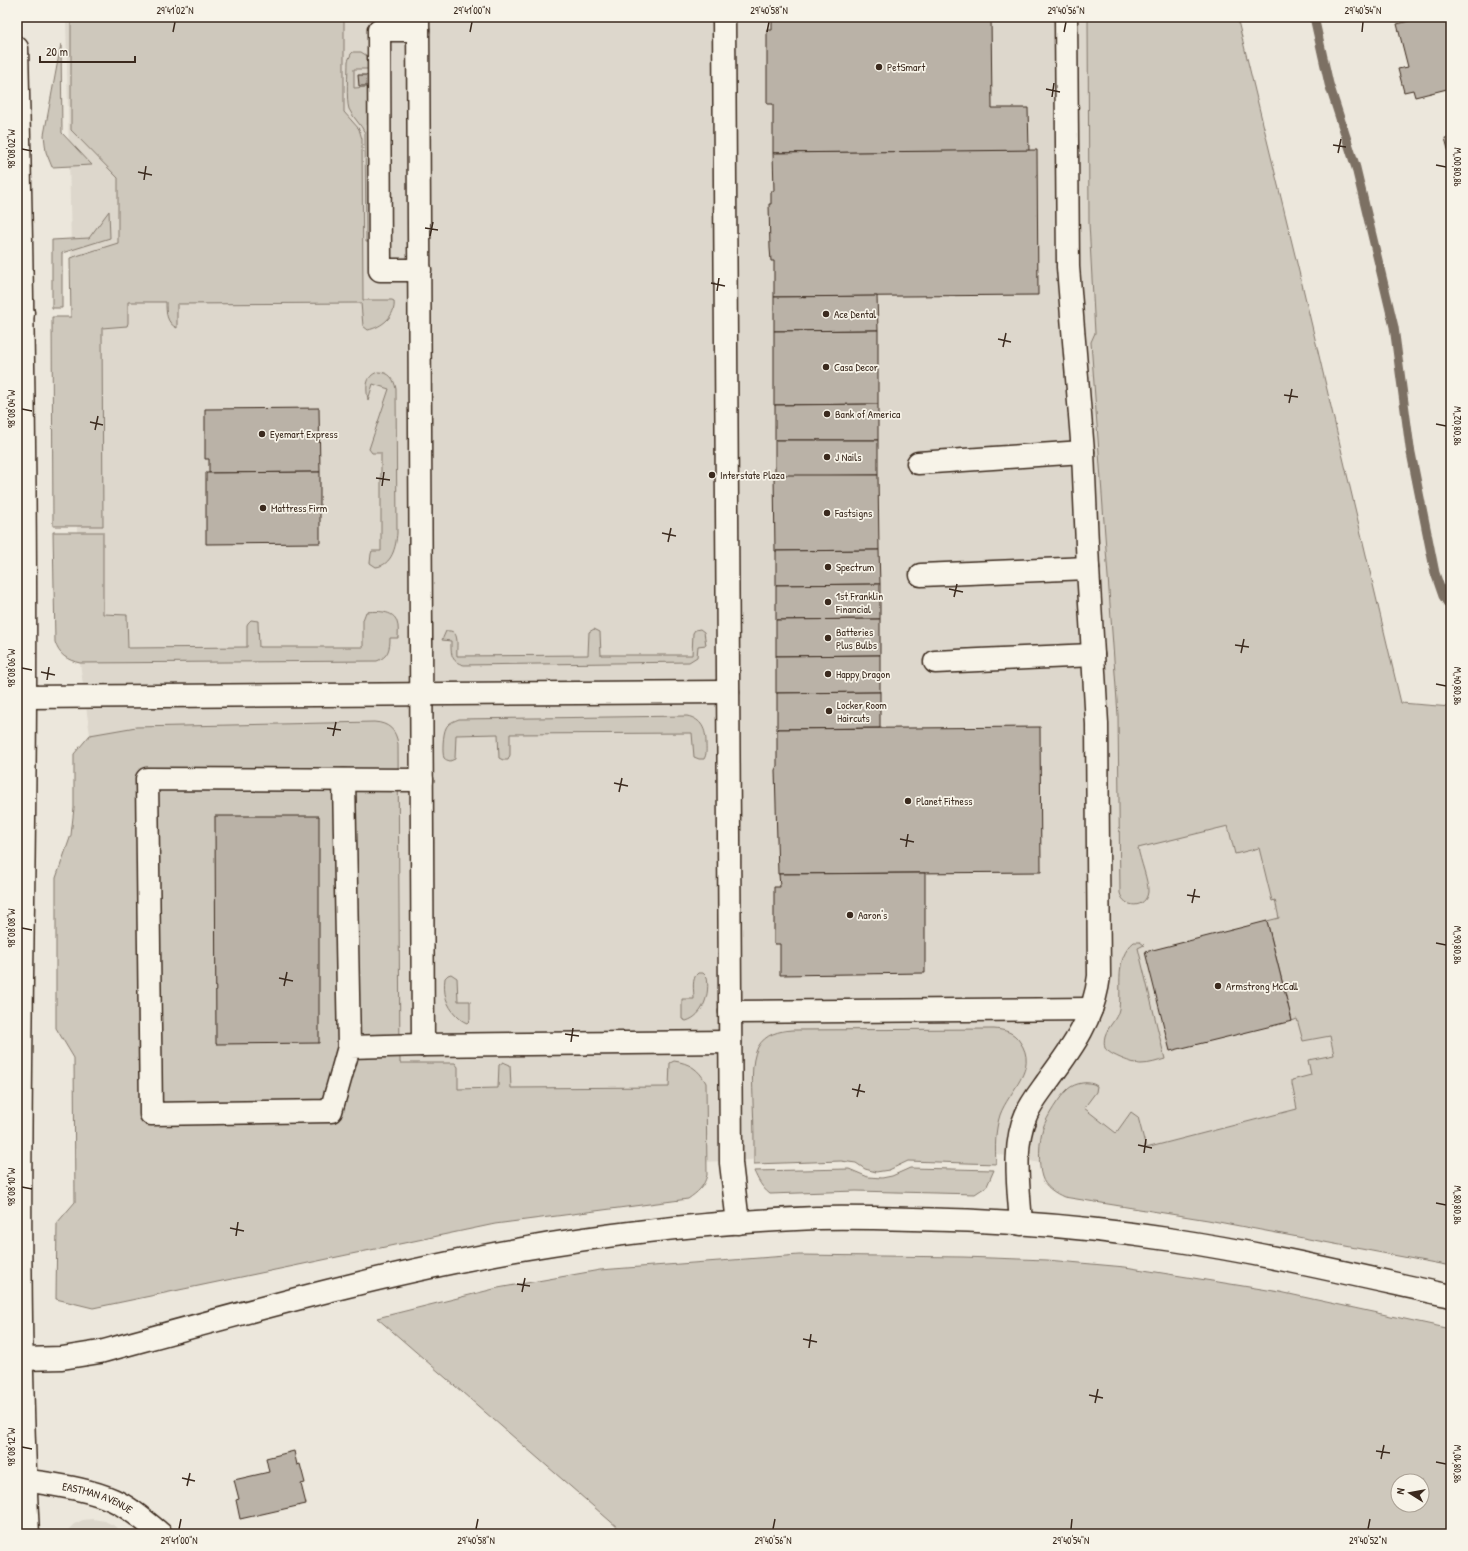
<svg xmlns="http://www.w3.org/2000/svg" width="1468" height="1551" font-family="'Patrick Hand',sans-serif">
  <rect width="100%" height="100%" fill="#ece7dc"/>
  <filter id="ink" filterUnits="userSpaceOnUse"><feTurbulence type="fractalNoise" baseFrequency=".025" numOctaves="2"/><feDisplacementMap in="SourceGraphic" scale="8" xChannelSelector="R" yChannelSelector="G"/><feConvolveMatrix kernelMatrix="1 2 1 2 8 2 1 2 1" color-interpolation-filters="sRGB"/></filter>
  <g filter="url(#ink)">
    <g fill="#ddd7cc">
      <polygon points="66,17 1237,17 1303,288 1401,703 1451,1069 1068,1169 977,1150 634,1165 75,1202 74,1058 56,1028 56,878 71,835 74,808 74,754 90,735 80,663"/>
      <polygon points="92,1519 105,1521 113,1525 124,1534 64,1534 74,1524 83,1520"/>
    </g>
    <g fill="#cec8bc" stroke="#84796d" fill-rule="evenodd">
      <path d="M71 17H344V112L359 129 362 139 363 300H392L394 301C396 316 382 327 368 330L363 326 361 303 177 304V328C166 323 166 312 166 302H128V323L127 326 102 328 103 526H53L52 317H71L70 258 118 243V178L71 130Z"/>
      <path d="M1088 17H1237L1303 288 1401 703 1451 707V1266L1208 1220 1064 1197C1055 1193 1045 1187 1042 1177 1038 1166 1039 1139 1043 1128 1046 1118 1060 1096 1068 1089 1075 1083 1089 1080 1097 1086L1096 1092 1084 1108 1116 1133 1131 1112 1138 1117 1146 1148 1297 1109 1292 1084V1080L1311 1075 1308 1060 1334 1055 1330 1036 1303 1041 1297 1019 1292 1021 1267 921 1279 918 1275 900 1272 901 1259 848 1235 854 1228 826 1138 848C1140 860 1149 882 1148 892 1146 909 1124 909 1120 893L1118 715 1091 342 1095 333 1089 223Z"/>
      <polygon points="61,44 62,133 92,165 52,167 46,152 44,135"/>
      <path d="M353 52H361L369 57V69H354V88L369 87V242H366V240L365 133C361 124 353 118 349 109 346 100 348 72 348 61L351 54Z"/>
      <polygon points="109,211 110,238 62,253 62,308 52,308 52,240 89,238"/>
      <path d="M378 372C390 372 394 379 396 389L397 533C396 547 392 565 376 567L370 563 371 554 372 551H381V453H372L369 449 389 389 373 384 368 400C366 388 365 376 378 372Z"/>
      <path d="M53 532H103V614L127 615 128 648 247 647V625L248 623 251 620 258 621V623L259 647H363V620L366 612C376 611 394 610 397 622 399 627 398 633 398 638H390C390 649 388 657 377 661L80 663C67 660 59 655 55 642Z"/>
      <path d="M594 629 600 632 601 655H692L693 633 695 630 700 629 704 632 706 645 698 646 697 657 689 662 464 665C450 662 451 652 451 641L442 640 446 631C461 629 456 646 457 656L588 655 589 632Z"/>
      <path d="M687 716C702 719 706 730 706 743 706 749 707 754 704 759H699L694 757 692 733 510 734V755L508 760H503L499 758 498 734 456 735 455 759 450 761C447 760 446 760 444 758 442 753 443 733 446 728 448 723 454 721 459 719Z"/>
      <path d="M374 722C389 723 396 730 398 744L400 1063H455L458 1067V1089L498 1088 499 1065 503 1062 510 1065 511 1088 669 1087 670 1063 674 1061C689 1063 699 1069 706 1083L707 1175C704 1187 698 1192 688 1199L495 1224 93 1308 56 1299 57 1223 75 1202 74 1058 56 1028V878L71 835 74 808V754L90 735 136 727Z"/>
      <path d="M1134 942H1140L1144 945 1138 948 1165 1059C1158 1061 1150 1064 1141 1064 1134 1064 1109 1055 1105 1048 1104 1045 1104 1040 1105 1036 1108 1026 1117 1020 1119 1009 1122 987 1114 958 1134 942Z"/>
      <path d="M698 973H703L707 977C710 993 704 1016 686 1021L682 1019V999H694C694 991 691 978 698 973Z"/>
      <path d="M451 974 457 978 458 1001H470V1020L467 1023C462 1021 460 1019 457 1016 446 1005 443 993 445 978L448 975Z"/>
      <path d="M994 1029C1005 1030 1014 1032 1020 1042 1039 1069 1009 1090 1000 1115 995 1131 995 1147 996 1164L908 1161 889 1170 876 1172 865 1169 856 1163 841 1161 754 1164C754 1143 754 1123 753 1102 753 1085 750 1063 758 1047 765 1034 779 1031 792 1030Z"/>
      <path d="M910 1168 994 1170 987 1186 975 1194 856 1191 770 1194C762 1188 758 1180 754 1171L849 1169 868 1177 882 1178 892 1176Z"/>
      <path d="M799 1255 963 1257 1047 1260 1125 1267 1280 1292 1451 1329V1534H625L377 1318 498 1288 600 1270ZM1398 1481H1422V1505H1398Z"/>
    </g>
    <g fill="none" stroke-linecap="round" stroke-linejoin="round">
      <polyline stroke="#7c7064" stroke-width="9" points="1314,17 1329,84 1356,168 1394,327 1410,448 1435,573 1443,596 1451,608"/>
    </g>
    <g fill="#bab2a7" stroke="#3b2a1e">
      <polygon points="772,17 991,17 992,108 1028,108 1029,151 773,153 773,104 767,104 767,30 772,30"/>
      <polygon points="1413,17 1451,17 1451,88 1415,97 1413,90 1404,92 1398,69 1408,67 1397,24 1413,20"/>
      <polygon points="358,75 373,75 373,86 359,86"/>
      <polygon points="1451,137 1451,160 1445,138"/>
      <polygon points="1037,150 1038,295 774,297 774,261 771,261 770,248 769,204 771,204 771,191 774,191 773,153"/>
      <polygon points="877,296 878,330 774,331 774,297"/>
      <polygon points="878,330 878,404 774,405 774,331"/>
      <polygon points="878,404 878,440 775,440 775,405"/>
      <polygon points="319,408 320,472 209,473 209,459 205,459 205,409"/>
      <polygon points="775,440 878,440 878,475 775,476"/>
      <polygon points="320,472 320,543 206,544 206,473"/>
      <polygon points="774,475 878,475 879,550 775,551"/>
      <polygon points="879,550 880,584 776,585 776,551"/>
      <polygon points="880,584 880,619 776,620 776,585"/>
      <polygon points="880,619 880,655 776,656 776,620"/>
      <polygon points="880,655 880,692 776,693 776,656"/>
      <polygon points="880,692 880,728 777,729 777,693"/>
      <polygon points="1040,727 1041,872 778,874 775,770 777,766 777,729"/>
      <polygon points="215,816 319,816 319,1043 216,1044"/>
      <polygon points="925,873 925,973 780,975 780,944 774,944 774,887 780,887 779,874"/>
      <polygon points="1267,921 1292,1021 1170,1051 1145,952"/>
      <polygon points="294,1451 297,1465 300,1464 305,1483 301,1484 306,1504 240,1519 236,1500 239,1499 234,1480 269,1472 266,1458"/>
    </g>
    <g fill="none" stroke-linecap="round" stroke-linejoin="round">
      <g stroke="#3b2a1e" stroke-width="25">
        <g id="minor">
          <polyline points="418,17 423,1045 730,1042"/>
          <polyline points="724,17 731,1163 738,1223"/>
          <polyline points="418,30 379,30 380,270 420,270"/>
          <polyline points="918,463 1083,452"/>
          <polyline points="921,575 1088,568"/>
          <polyline points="935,662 1093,655"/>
          <polyline points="25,697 728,692"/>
          <polyline points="344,780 349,1047"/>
          <polyline points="422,780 147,779 151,1114 331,1111 349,1047 423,1045"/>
          <polyline points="730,1012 1091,1009"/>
          <path d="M1021 1224C1019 1190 1012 1146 1026 1115 1031 1103 1040 1092 1047 1082 1072 1048 1094 1019 1099 976L1097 724 1088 568 1083 452 1068 267 1066 17"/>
          <path id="s1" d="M25 1480C54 1485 86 1488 113 1500 131 1508 146 1522 161 1534"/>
        </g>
      </g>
      <g stroke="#3b2a1e" stroke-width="25">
        <g id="major">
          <path d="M17 48C22 264 26 481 25 697 24 976 13 1255 28 1534"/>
          <path d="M22 1359 62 1358 100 1352C239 1314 379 1274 522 1249 619 1232 718 1222 816 1218 848 1217 881 1218 913 1219 1000 1220 1088 1227 1174 1240 1267 1254 1359 1276 1451 1296"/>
        </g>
      </g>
      <g stroke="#3b2a1e" stroke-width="25">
        <polyline id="highway" points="17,341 23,313"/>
      </g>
      <use href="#minor" stroke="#f7f3e8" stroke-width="22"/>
      <use href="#major" stroke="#f7f3e8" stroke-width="22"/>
      <use href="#highway" stroke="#f7f3e8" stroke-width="22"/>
    </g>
  </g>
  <path fill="none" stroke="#3b2a1e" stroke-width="1.5" d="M173 32 175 22M470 32 472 22M767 32 769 22M1064 32 1066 22M1362 32 1363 22M1046 89 1060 92M1052 97 1054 83M1333 145 1346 147M22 149 32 151M1338 153 1341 139M1436 165 1446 167M138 172 152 175M144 180 146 166M425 228 438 230M430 236 433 222M711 283 725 286M717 291 719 278M998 339 1011 342M1003 347 1006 333M1284 395 1298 397M1289 403 1292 389M22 409 32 411M90 422 103 425M1436 424 1446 426M95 430 98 416M376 478 390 480M382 486 384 472M662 533 676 536M668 542 671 528M949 589 963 592M954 597 957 584M1235 645 1249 647M1241 653 1244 639M22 668 32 670M41 672 55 675M47 680 49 667M1436 684 1446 686M327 728 341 730M333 736 336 722M614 783 628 786M619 792 622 778M900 839 914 842M906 847 908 834M1187 895 1200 897M1192 903 1195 889M22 928 32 930M1436 943 1446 945M279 978 293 981M284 986 287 972M565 1034 579 1036M571 1042 573 1028M852 1089 865 1092M857 1097 860 1084M1138 1145 1152 1148M1144 1153 1146 1139M22 1187 32 1189M1436 1203 1446 1205M230 1228 244 1231M236 1236 238 1222M517 1284 530 1286M522 1292 525 1278M803 1339 817 1342M809 1348 811 1334M1089 1395 1103 1398M1095 1403 1098 1389M22 1447 32 1449M1376 1451 1390 1453M1381 1459 1384 1445M1436 1462 1446 1464M182 1478 195 1481M187 1486 190 1473M179 1529 181 1519M476 1529 478 1519M773 1529 775 1519M1071 1529 1072 1519M1368 1529 1370 1519"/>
  <g fill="#3b2a1e" stroke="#f7f3e8" stroke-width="1.5">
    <circle cx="879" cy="67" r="4"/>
    <circle cx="826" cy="314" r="4"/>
    <circle cx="826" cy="367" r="4"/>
    <circle cx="827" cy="414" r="4"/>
    <circle cx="262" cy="434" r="4"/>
    <circle cx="827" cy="457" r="4"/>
    <circle cx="712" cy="475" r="4"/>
    <circle cx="263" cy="508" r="4"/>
    <circle cx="827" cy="513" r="4"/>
    <circle cx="828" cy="567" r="4"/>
    <circle cx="828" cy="602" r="4"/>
    <circle cx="828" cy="638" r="4"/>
    <circle cx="828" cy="674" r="4"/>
    <circle cx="829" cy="711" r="4"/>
    <circle cx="908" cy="801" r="4"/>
    <circle cx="850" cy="915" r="4"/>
    <circle cx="1218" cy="986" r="4"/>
  </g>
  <g text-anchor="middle" stroke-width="3.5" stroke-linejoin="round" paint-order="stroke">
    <g font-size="11" fill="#3b2a1e" stroke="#f7f3e8" text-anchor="start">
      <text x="887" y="71">PetSmart</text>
      <text x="834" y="318">Ace Dental</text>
      <text x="834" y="371">Casa Decor</text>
      <text x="835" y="418">Bank of America</text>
      <text x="270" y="438">Eyemart Express</text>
      <text x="835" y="461">J Nails</text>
      <text x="720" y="479">Interstate Plaza</text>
      <text x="271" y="512">Mattress Firm</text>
      <text x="835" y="517">Fastsigns</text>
      <text x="836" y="571">Spectrum</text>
      <text x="836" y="600">1st Franklin<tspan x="836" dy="13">Financial</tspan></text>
      <text x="836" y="636">Batteries<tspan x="836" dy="13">Plus Bulbs</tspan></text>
      <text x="836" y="678">Happy Dragon</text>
      <text x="837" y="709">Locker Room<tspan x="837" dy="13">Haircuts</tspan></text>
      <text x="916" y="805">Planet Fitness</text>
      <text x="858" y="919">Aaron's</text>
      <text x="1226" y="990">Armstrong McCall</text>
    </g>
    <g font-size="11" fill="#3b2a1e" stroke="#f7f3e8">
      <text dy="4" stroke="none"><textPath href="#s1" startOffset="75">EASTMAN AVENUE</textPath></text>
    </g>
  </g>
  <rect width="1468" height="1551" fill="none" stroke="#f7f3e8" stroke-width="44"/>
  <g transform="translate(1410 1493) rotate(281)"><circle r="19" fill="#f7f3e8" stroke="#aca397"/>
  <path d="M0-3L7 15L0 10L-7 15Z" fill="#3b2a1e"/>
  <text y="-6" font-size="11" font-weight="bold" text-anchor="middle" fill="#3b2a1e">N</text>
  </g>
  <path d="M40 56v6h95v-6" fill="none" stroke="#3b2a1e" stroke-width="2"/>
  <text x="46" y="56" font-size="12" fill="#3b2a1e" stroke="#f7f3e8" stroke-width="3" paint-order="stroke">20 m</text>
  <rect x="22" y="22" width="1424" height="1507" fill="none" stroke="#3b2a1e" stroke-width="1.5"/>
  <g font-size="10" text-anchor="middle" fill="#3b2a1e">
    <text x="175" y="14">29°41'02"N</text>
    <text x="472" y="14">29°41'00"N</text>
    <text x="769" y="14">29°40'58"N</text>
    <text x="1066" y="14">29°40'56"N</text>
    <text x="1363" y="14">29°40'54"N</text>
    <text transform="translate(11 149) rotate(-90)" y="4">98°08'02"W</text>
    <text transform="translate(1457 167) rotate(-90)" y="4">98°08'00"W</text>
    <text transform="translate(11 409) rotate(-90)" y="4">98°08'04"W</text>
    <text transform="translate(1457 426) rotate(-90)" y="4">98°08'02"W</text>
    <text transform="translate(11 668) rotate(-90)" y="4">98°08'06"W</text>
    <text transform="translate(1457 686) rotate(-90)" y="4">98°08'04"W</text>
    <text transform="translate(11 928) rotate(-90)" y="4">98°08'08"W</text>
    <text transform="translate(1457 945) rotate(-90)" y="4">98°08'06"W</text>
    <text transform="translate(11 1187) rotate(-90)" y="4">98°08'10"W</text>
    <text transform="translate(1457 1205) rotate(-90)" y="4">98°08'08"W</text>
    <text transform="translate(11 1447) rotate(-90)" y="4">98°08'12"W</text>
    <text transform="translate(1457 1464) rotate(-90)" y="4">98°08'10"W</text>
    <text x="179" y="1544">29°41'00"N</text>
    <text x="476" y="1544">29°40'58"N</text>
    <text x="773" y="1544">29°40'56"N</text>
    <text x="1071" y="1544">29°40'54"N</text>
    <text x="1368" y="1544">29°40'52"N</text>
  </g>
</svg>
